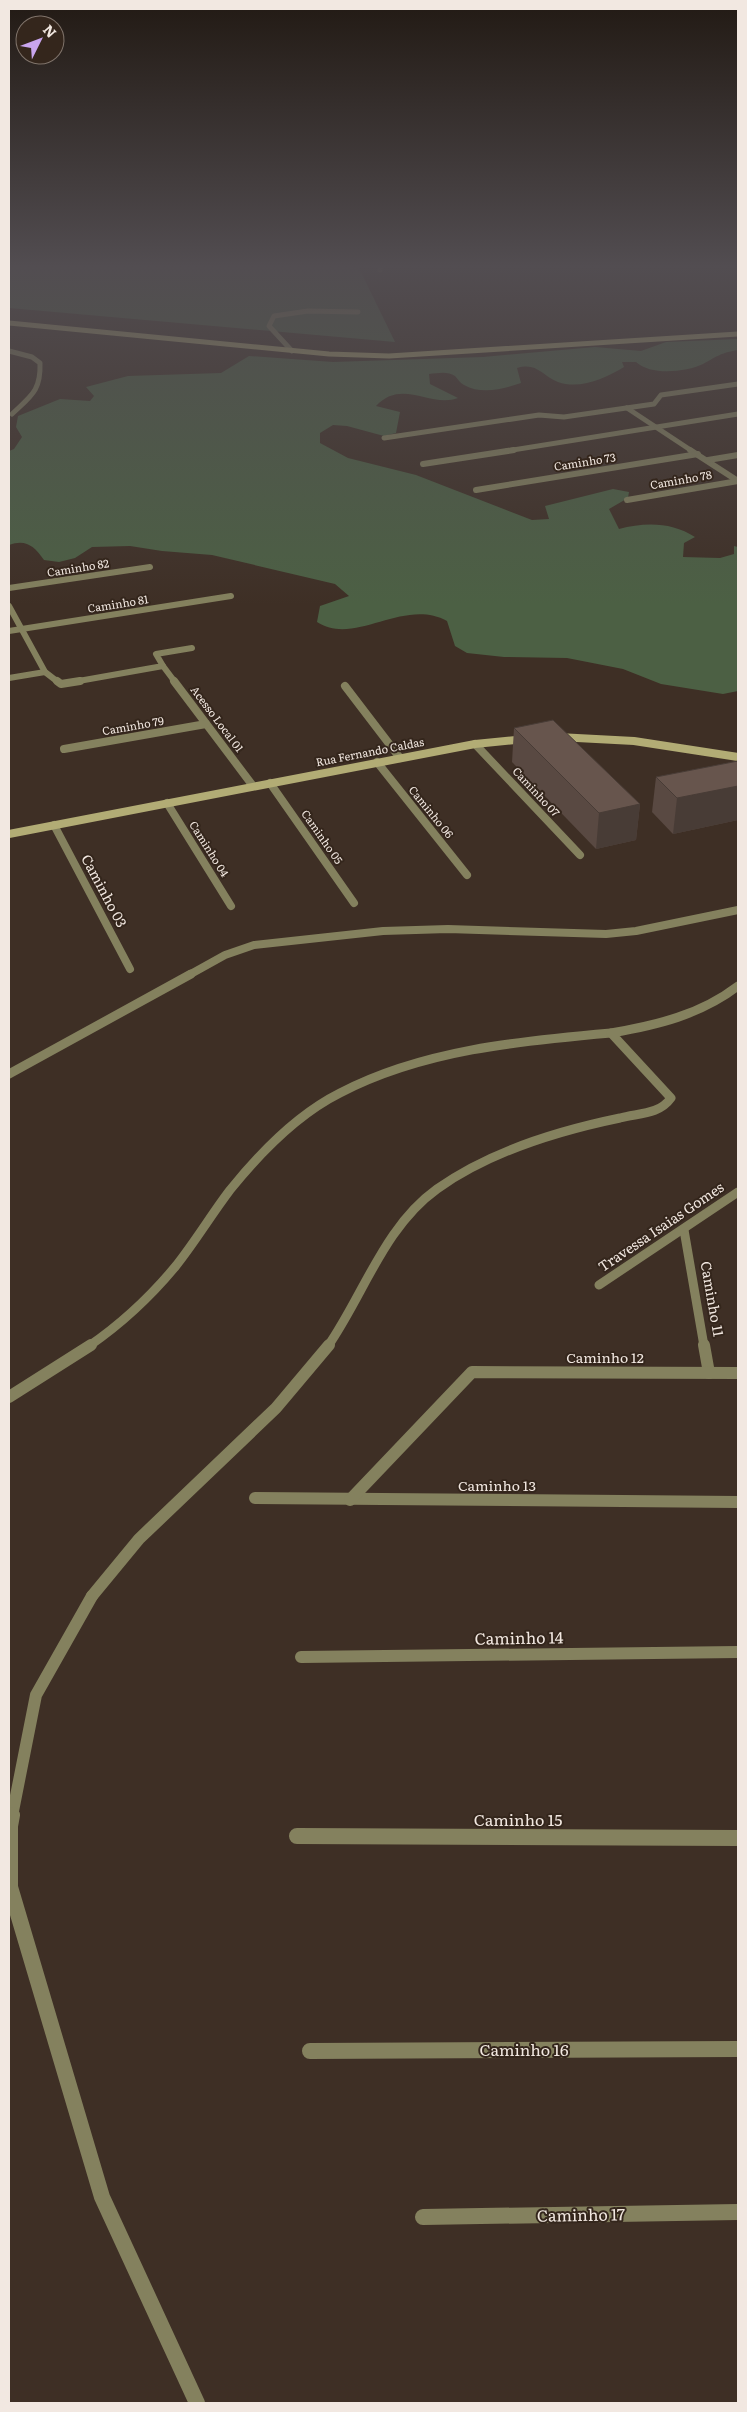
<svg xmlns="http://www.w3.org/2000/svg" width="747" height="2412" font-family="Literata,serif">
  <rect width="100%" height="100%" fill="#3e2f25"/>
  <g fill="#4c6044">
    <polygon points="9,268 359,268 395,342 9,308"/>
    <path d="M738 339V350C720 353 718 356 703 364 686 372 651 376 636 362H622L624 367C606 378 580 390 558 382 541 375 537 362 517 368L521 383C503 389 482 395 464 385 460 383 458 379 455 376 448 371 438 373 429 374L430 384 458 398C430 408 402 378 376 406L400 412 396 433 384 436 347 426 333 425 320 433V443L348 458 416 475 532 520 549 519 545 506 613 489 629 492 628 498 609 509 619 529C645 522 672 522 695 537L684 543 683 557 720 558 734 554V546L738 547V691L723 694 661 684 623 669 567 658 504 657 467 653 455 646 447 621C403 597 355 647 317 622L320 606 349 596 335 584 212 555 162 551 130 546 92 547 75 558 59 562 44 560C34 546 26 539 9 545V451L14 449 22 437 16 427 18 416 60 399 90 401 94 396 86 387 128 376 221 373 249 356 333 362 483 357 595 347 641 351 666 342Z"/>
  </g>
  <g fill="none" stroke-linecap="round" stroke-linejoin="round">
    <polyline stroke="#84815e" stroke-width="5" points="292,351 269,326 274,316 308,311 358,312"/>
    <polyline stroke="#84815e" stroke-width="12" points="12,1816 36,1695 92,1596"/>
    <polyline stroke="#84815e" stroke-width="16" points="12,1815 10,1826 10,1887 102,2197 197,2403"/>
    <g stroke="#84815e" stroke-width="5">
      <polyline points="380,268 380,270"/>
      <path d="M9 351 32 357 40 363C41 391 31 396 12 414"/>
      <polyline points="627,408 692,451"/>
      <polyline points="384,438 539,415 564,417 654,404 661,395 738,384"/>
      <polyline points="506,451 738,414"/>
    </g>
    <g stroke="#84815e" stroke-width="6">
      <polyline points="690,450 738,481"/>
      <polyline points="708,460 738,455"/>
      <polyline points="423,464 514,450"/>
      <polyline points="476,490 698,454"/>
      <polyline points="627,500 738,481"/>
      <polyline points="9,588 150,567"/>
      <polyline points="9,606 45,672 58,682"/>
      <polyline points="9,631 231,596"/>
      <polyline points="163,666 175,682"/>
      <polyline points="9,678 45,672"/>
      <polyline points="73,682 163,666 156,654 192,648"/>
    </g>
    <g stroke="#84815e" stroke-width="8">
      <polyline points="57,681 61,684 80,681"/>
      <polyline points="174,681 253,786"/>
      <polyline points="345,686 400,758"/>
      <polyline points="475,744 580,855"/>
      <polyline points="64,749 206,724"/>
      <polyline points="377,762 467,875"/>
      <polyline points="270,783 354,903"/>
      <polyline points="167,803 231,906"/>
      <polyline points="54,825 130,969"/>
      <polyline points="189,975 225,955 254,945 383,931 448,929 606,934 636,931 738,910"/>
    </g>
    <g stroke="#84815e" stroke-width="9">
      <polyline points="9,1074 191,974"/>
      <polyline points="684,1230 704,1346"/>
      <polyline points="599,1285 738,1192"/>
      <path d="M89 1346C121 1324 150 1297 175 1267 195 1242 211 1215 230 1190 259 1154 298 1114 340 1093 422 1050 520 1041 611 1033"/>
      <path d="M328 1346C364 1294 384 1227 437 1189 490 1151 557 1131 620 1118 638 1113 659 1115 671 1098L611 1033C657 1025 700 1015 738 986"/>
    </g>
    <g stroke="#84815e" stroke-width="12">
      <polyline points="704,1345 709,1373"/>
      <polyline points="9,1397 91,1345"/>
      <polyline points="255,1498 738,1502"/>
      <polyline points="350,1500 472,1372 738,1373"/>
      <polyline points="92,1596 139,1539 276,1408 329,1345"/>
      <polyline points="301,1657 738,1652"/>
    </g>
    <g stroke="#84815e" stroke-width="16">
      <polyline points="297,1836 738,1838"/>
      <polyline points="310,2051 738,2049"/>
      <polyline points="423,2217 738,2212"/>
    </g>
    <polyline stroke="#b2ac75" stroke-width="5" points="9,323 329,354 389,356 738,334"/>
    <g stroke="#b2ac75" stroke-width="8">
      <polyline points="558,737 634,741 738,757"/>
      <polyline points="9,834 475,744 526,739"/>
    </g>
  </g>
  <g fill="#594942">
    <polygon points="514,728 640,804 636,840 596,849 512,762"/>
    <polygon points="738,761 738,820 673,834 652,812 656,777"/>
  </g>
  <g fill="#483c36">
    <polygon points="738,786 738,820 673,834 677,798"/>
    <polygon points="640,804 636,840 596,849 599,813"/>
  </g>
  <g fill="#67554d" stroke="#483c36">
    <polygon points="553,720 640,804 599,813 514,728"/>
    <polygon points="738,761 738,786 677,798 656,777"/>
  </g>
  <linearGradient id="sky" x2="0" y2="1"><stop stop-color="#221a14"/><stop offset="0.44" stop-color="#524d51"/><stop offset="1" stop-color="#524d51" stop-opacity="0"/></linearGradient>
  <rect width="747" height="605" fill="url(#sky)"/>
  <g text-anchor="middle" stroke-width="4" stroke-linejoin="round" paint-order="stroke">
    <g font-size="11" fill="#f2e8e1" stroke="#34261c">
      <text transform="translate(585 462) rotate(-9)" y="4">Caminho 73</text>
      <text transform="translate(681 480) rotate(-10)" y="4">Caminho 78</text>
      <text transform="translate(78 568) rotate(-9)" y="4">Caminho 82</text>
      <text transform="translate(118 604) rotate(-9)" y="4">Caminho 81</text>
      <text transform="translate(217 719) rotate(53)" y="4">Acesso Local 01</text>
      <text transform="translate(133 726) rotate(-10)" y="4">Caminho 79</text>
      <text transform="translate(370 752) rotate(-11)" y="4">Rua Fernando Caldas</text>
      <text transform="translate(536 792) rotate(47)" y="4">Caminho 07</text>
      <text transform="translate(431 812) rotate(51)" y="4">Caminho 06</text>
      <text transform="translate(322 837) rotate(55)" y="4">Caminho 05</text>
      <text transform="translate(209 849) rotate(58)" y="4">Caminho 04</text>
    </g>
    <g font-size="14" fill="#f2e8e1" stroke="#34261c">
      <text transform="translate(104 891) rotate(62)" y="5">Caminho 03</text>
      <text transform="translate(661 1227) rotate(-34)" y="5">Travessa Isaias Gomes</text>
      <text transform="translate(712 1299) rotate(80)" y="5">Caminho 11</text>
      <text x="605" y="1363">Caminho 12</text>
      <text x="497" y="1491">Caminho 13</text>
    </g>
    <g font-size="16" fill="#f2e8e1" stroke="#34261c">
      <text transform="translate(519 1638) rotate(-1)" y="6">Caminho 14</text>
      <text x="518" y="1826">Caminho 15</text>
      <text x="524" y="2056">Caminho 16</text>
      <text transform="translate(581 2215) rotate(-1)" y="6">Caminho 17</text>
    </g>
  </g>
  <rect width="747" height="2412" fill="none" stroke="#f2e8e1" stroke-width="20"/>
  <g transform="translate(40 40) rotate(48)"><circle r="24" fill="#34261c" stroke="#80746b"/>
  <path d="M0-4L9 19L0 12L-9 19Z" fill="#c9a5ee"/>
  <text y="-8" font-size="14" font-weight="bold" text-anchor="middle" fill="#f2e8e1">N</text>
  </g>
</svg>
